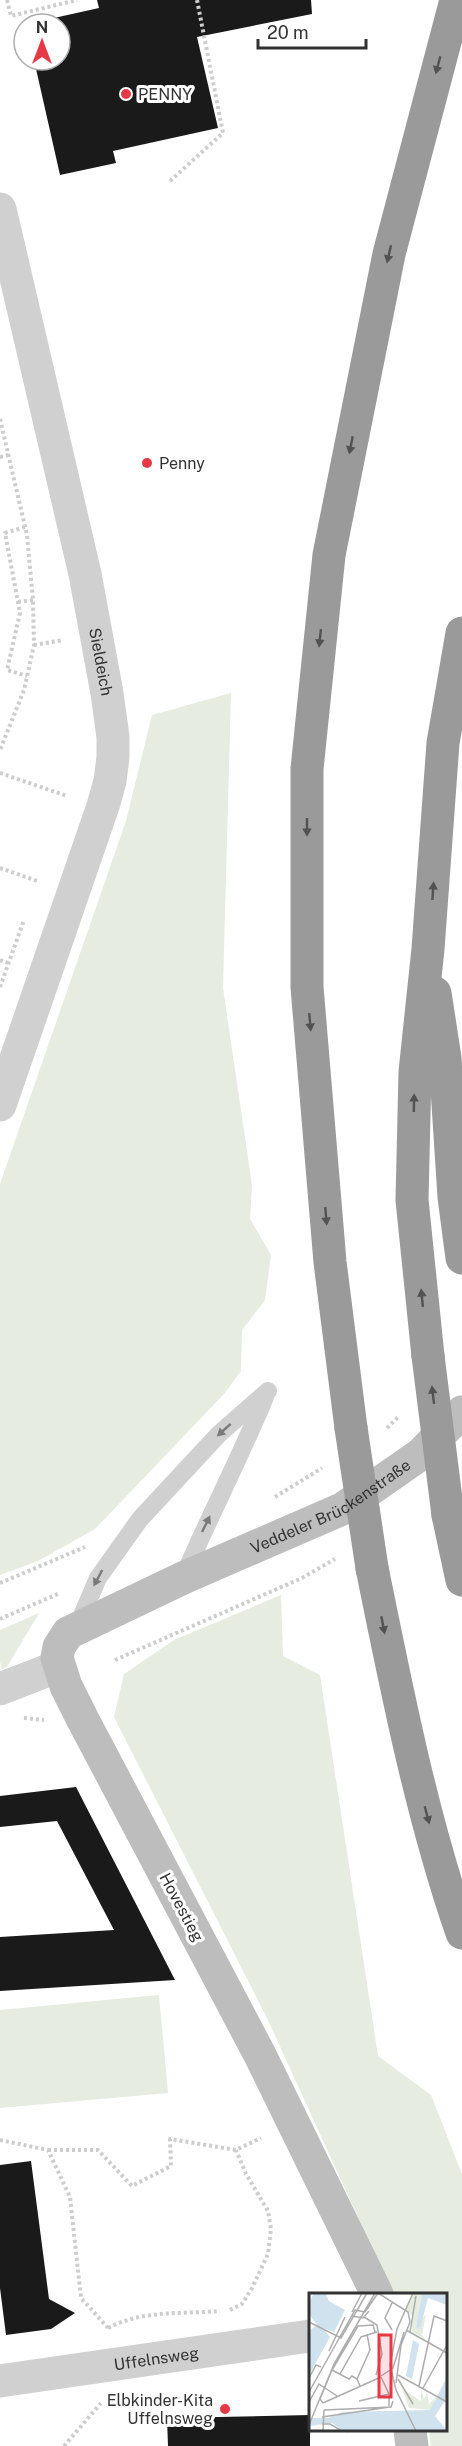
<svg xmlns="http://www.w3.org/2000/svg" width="462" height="2446" font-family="'Public Sans',sans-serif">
  <rect width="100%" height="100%" fill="#fff"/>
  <g fill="#e6ecdf">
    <polygon points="231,693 223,988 252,1185 250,1219 271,1255 265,1300 242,1330 241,1371 224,1394 95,1529 38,1561 0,1575 0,1184 126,821 152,715"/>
    <polygon points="281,1595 283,1656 320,1675 378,2056 431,2095 462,2174 462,2446 431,2446 429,2430 446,2430 446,2294 393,2294 267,2018 114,1717 124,1674 174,1640"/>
    <polygon points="39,1613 7,1667 2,1669 0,1662 0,1630"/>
    <polygon points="159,1995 168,2093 0,2108 0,2010"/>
  </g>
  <g fill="#1a1a1a">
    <polygon points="97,0 311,0 312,14 197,37 218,128 113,151 116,163 60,175 34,60 60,60 60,24 27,24 99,8"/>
    <polygon points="76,1787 175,1980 0,1991 0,1937 114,1930 57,1821 0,1827 0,1796"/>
    <polygon points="31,2161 49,2299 75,2313 51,2329 6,2335 0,2288 0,2165"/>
    <polygon points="310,2415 310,2446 168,2446 167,2418"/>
  </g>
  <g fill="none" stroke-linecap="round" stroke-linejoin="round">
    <g stroke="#cdcdcd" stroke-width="4" stroke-dasharray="3 3" stroke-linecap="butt">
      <polyline points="7,0 11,16 77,0"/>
      <polyline points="170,181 223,133 197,0"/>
      <polyline points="0,419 27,535 33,600 34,645 24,690 0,750"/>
      <polyline points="0,457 8,455"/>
      <polyline points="25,527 5,533 20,613 7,670 27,676"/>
      <polyline points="18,602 33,600"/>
      <polyline points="34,645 63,640"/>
      <polyline points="0,773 67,796"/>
      <polyline points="0,868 37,881"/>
      <polyline points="0,960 8,963"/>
      <polyline points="0,987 24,920"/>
      <polyline points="387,1428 399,1416"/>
      <polyline points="275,1497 322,1468"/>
      <polyline points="0,1583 85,1547"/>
      <polyline points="0,1619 60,1593"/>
      <polyline points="115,1660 302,1578 335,1559"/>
      <polyline points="24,1718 44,1720"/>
      <polyline points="0,2140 48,2150 70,2197 81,2298 110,2330"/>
      <polyline points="48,2150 98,2150 132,2186 171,2166 170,2139 236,2150 261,2138"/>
      <polyline points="230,2310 242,2304 252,2288 268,2254 271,2229 268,2211 246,2174 236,2150"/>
      <path d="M108 2328C142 2310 182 2314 220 2311"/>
      <polyline points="64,2446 101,2403"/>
    </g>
    <g stroke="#d0d0d0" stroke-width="18">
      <path d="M183 1578C209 1517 240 1458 265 1397"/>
      <polyline points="77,1627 98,1578 140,1519 219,1434 268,1391"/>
    </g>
    <g stroke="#d0d0d0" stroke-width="33">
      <path id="s1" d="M0 209 85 574 107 693 113 737V757L110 781 103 806 0 1105"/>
      <polyline points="0,1689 59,1666"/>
      <path id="s2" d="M0 2381 310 2336"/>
    </g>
    <g stroke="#bdbdbd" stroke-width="33">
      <path id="s3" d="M377 2294 260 2055 83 1720 66 1686 57 1658 59 1647 68 1633 183 1578 342 1509 421 1454 462 1412"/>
      <polyline points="410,2430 412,2446"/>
    </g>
    <g stroke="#9a9a9a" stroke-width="33">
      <polyline points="435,993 445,1058 454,1197 462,1258"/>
      <polyline points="428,1356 412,1200 415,1072 428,949 443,743 462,633"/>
      <polyline points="351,1428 330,1262 307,987 307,769 329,555 389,254 456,0"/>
      <polyline points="448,1515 462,1580"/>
      <path d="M372 1568C397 1691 421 1814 462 1933"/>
    </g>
    <g stroke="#9a9a9a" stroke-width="33">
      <polyline points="428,1356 448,1515"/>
      <polyline points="351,1428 372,1568"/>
    </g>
  </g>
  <defs><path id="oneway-solid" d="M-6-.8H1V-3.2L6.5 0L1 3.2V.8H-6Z" transform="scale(1.5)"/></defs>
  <g fill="#525252">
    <use href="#oneway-solid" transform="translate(438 65) rotate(105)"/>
    <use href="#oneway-solid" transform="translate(389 254) rotate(103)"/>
    <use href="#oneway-solid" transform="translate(351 445) rotate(101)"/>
    <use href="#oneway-solid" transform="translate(320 638) rotate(96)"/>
    <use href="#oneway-solid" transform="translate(307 827) rotate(90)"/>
    <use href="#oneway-solid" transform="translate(433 891) rotate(-86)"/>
    <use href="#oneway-solid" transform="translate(310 1022) rotate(85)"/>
    <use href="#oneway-solid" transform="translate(414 1103) rotate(-89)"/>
    <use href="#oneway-solid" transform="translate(326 1216) rotate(85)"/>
    <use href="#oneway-solid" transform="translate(422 1298) rotate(-96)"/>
    <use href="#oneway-solid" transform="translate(433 1395) rotate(-97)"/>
    <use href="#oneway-solid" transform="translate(383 1625) rotate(79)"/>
    <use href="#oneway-solid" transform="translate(427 1815) rotate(75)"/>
  </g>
  <g fill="#7a7a7a">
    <use href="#oneway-solid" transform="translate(224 1430) rotate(138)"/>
    <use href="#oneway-solid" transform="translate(206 1524) rotate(-64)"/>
    <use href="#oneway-solid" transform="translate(98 1578) rotate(118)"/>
  </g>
  <g fill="#e63946" stroke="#fff" stroke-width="2">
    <circle cx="126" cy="94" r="6"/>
    <circle cx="147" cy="463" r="6"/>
    <circle cx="225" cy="2409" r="6"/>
  </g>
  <g text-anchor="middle" stroke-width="6" stroke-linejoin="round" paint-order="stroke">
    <g font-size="16" fill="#333" stroke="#fff" text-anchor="start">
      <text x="138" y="100">PENNY</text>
      <text x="159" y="469">Penny</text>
      <text x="213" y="2406" text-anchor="end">Elbkinder-Kita<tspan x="213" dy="18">Uffelnsweg</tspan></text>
    </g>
    <g font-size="16" fill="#333" stroke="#fff">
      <text dy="6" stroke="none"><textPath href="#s1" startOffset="464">Sieldeich</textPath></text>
      <text dy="6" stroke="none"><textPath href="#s3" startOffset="1032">Veddeler Brückenstraße</textPath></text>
      <text transform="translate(182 1907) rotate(62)" y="6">Hovestieg</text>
      <text dy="6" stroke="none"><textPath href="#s2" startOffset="158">Uffelnsweg</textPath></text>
    </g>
  </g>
  <g transform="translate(309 2293)">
    <rect width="138" height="138" fill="#fff"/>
    <path d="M105 0H113L107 34 117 21 113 42 118 47 103 39V23L97 16ZM89 83 95 97 112 108V96L115 107 118 99 120 111 127 104 122 117 100 115Z" fill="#e6ecdf"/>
    <path d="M5 0H16L20 8 36 17 25 39 14 35 21 44 0 82V38L8 32 0 21V10ZM113 0H138V12L119 5 111 36 107 34ZM104 47 110 51 103 86 97 83ZM138 84V105L126 123 138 138H34L23 130 0 133V125H19L33 119 121 117Z" fill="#cfe2ee"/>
    <path fill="none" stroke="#cfe2ee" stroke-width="3" d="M0 128H28L33 130 35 133 36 136 27 128H0"/>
    <path fill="none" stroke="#adadad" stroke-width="1.5" d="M104 0 88 36 81 72 87 97 107 138M83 10 76 25 83 37M43 19 53 0M56 19 69 0 99 19 101 29 92 52M43 23 54 25 60 18M55 24 68 32 73 61 67 82M0 29 32 45 58 0M97 37 138 60M101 39 107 3 106 6M20 58 36 24M23 77 40 86 43 83 48 86M31 81 52 44 68 39M89 82 138 109M72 83 84 75 95 39M72 84 80 101V113M0 85 7 72 12 74M89 86 104 111M87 90 92 52M51 93 48 86 61 57 58 41M110 93 125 23 138 28M114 95 138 52M0 99 46 17 56 19M50 108 80 101M0 109 10 91 28 103M14 110 11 106 23 77 49 33 64 32 66 39M14 110 72 84M15 117 82 114 84 108M13 124 81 114M13 131H21L33 138M0 132 25 71 66 0M14 138 15 117"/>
    <path fill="#e63946" fill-opacity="0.15" stroke="#e63946" stroke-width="3" d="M70 42H82V104H70Z"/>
    <rect width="138" height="138" fill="none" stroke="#333" stroke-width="3"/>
  </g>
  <g transform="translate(42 42)"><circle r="28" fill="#ffffff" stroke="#adadad" stroke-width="1.5"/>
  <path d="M0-4.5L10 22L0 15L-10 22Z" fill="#e63946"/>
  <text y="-9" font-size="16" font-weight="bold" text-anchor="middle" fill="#333333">N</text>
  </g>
  <path d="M258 39v9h108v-9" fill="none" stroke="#333333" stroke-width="3"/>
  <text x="267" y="39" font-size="18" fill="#333333" stroke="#ffffff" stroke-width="4.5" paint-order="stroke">20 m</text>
</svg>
